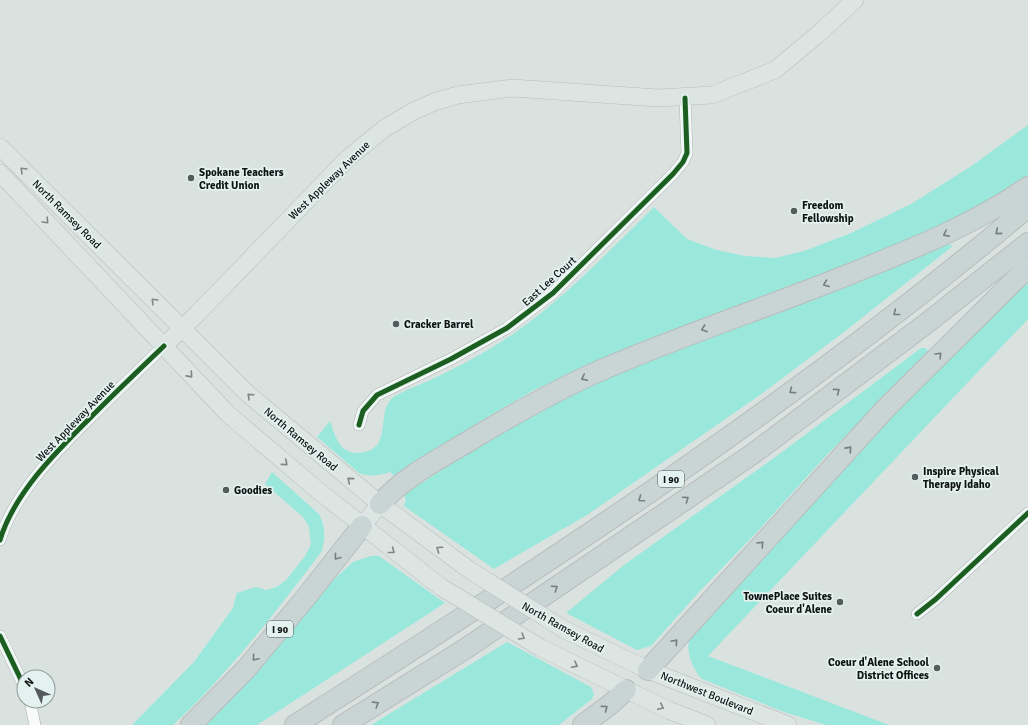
<svg xmlns="http://www.w3.org/2000/svg" width="1028" height="725" font-family="Signika,sans-serif">
  <rect width="100%" height="100%" fill="#dae2e0"/>
  <g fill="#9ae8dc">
    <path d="M1028 125V175L980 209 911 240 755 302 651 338 534 390 479 422 394 476 390 472C379 476 370 477 359 473L317 437 330 421C336 436 338 454 360 453 396 449 373 410 395 396 409 388 425 383 439 376 464 364 490 350 513 334 565 298 609 251 654 207L687 239 717 250 745 256 775 258 804 251 851 233 911 204 973 165Z"/>
    <polygon points="946,243 953,246 844,332 760,395 587,515 494,569 404,506 406,499 403,495 522,418 572,390"/>
    <path d="M1028 275V319L708 656 889 725H826L784 712 702 679C694 671 686 654 689 641 690 637 693 633 694 630L870 438Z"/>
    <polygon points="921,348 926,348 928,352 824,458 756,533 700,591 651,646 637,650 566,613 624,565 778,455"/>
    <path d="M272 472 319 514C326 527 325 538 322 551 275 613 229 673 173 725H132L194 662 233 608 237 593 256 587 266 590 277 587 287 579 305 556 311 544 309 527 304 518 265 484Z"/>
    <polygon points="371,556 379,556 445,603 257,725 204,725 273,653 330,583 353,562"/>
    <polygon points="507,642 591,687 594,694 592,699 559,725 371,725"/>
  </g>
  <g fill="none" stroke-linecap="round" stroke-linejoin="round">
    <g stroke="#aab0af" stroke-width="12">
      <g id="minor">
        <polyline points="359,425 363,411 377,395 451,359 507,328 553,293 673,174 683,162 687,153 685,98"/>
        <path d="M0 540C15 490 62 446 98 410 120 388 142 367 164 346"/>
        <polyline points="917,614 936,599 1028,513"/>
        <polyline points="0,636 24,686"/>
        <polyline points="30,701 35,725"/>
      </g>
    </g>
    <g stroke="#b8bcbb" stroke-width="18">
      <g id="primary">
        <polyline points="0,147 248,394 380,504 471,571"/>
        <polyline points="0,173 228,414 321,493 441,587"/>
        <polyline points="164,346 197,314 348,158 385,128 412,112 434,102 458,95 512,88 658,98 712,95 775,70 816,36 855,0"/>
        <polyline points="362,526 380,504"/>
        <polyline points="565,630 648,670 788,725"/>
        <polyline points="541,648 668,710 707,725"/>
      </g>
    </g>
    <g stroke="#b8bcbb" stroke-width="22">
      <g id="motorway">
        <path d="M380 504C404 476 443 457 474 438 514 414 554 391 597 372 681 335 769 307 855 272 915 248 975 224 1028 187"/>
        <polyline points="648,670 886,408 1028,267"/>
        <polyline points="191,725 246,669 307,596 362,526"/>
        <path d="M295 725C548 564 799 400 1028 207"/>
        <polyline points="343,725 465,649 754,453 927,323 1028,243"/>
        <polyline points="583,725 612,703 626,690"/>
      </g>
    </g>
    <use href="#minor" stroke="#f9fbfa" stroke-width="11"/>
    <use href="#primary" stroke="#dde5e3" stroke-width="17"/>
    <use href="#motorway" stroke="#c9d5d4" stroke-width="20"/>
    <g stroke="#b8bcbb" stroke-width="18" stroke-linecap="butt">
      <g id="primary-bridge">
        <polyline points="471,571 565,630"/>
        <polyline points="441,587 541,648"/>
      </g>
    </g>
    <use href="#primary-bridge" stroke="#dde5e3" stroke-width="17"/>
    <g stroke="#e3f2ef" stroke-width="8">
      <g id="cycleway">
        <polyline points="359,425 363,411 377,395 451,359 507,328 553,293 673,174 683,162 687,153 685,98"/>
        <path d="M0 540C15 490 62 446 98 410 120 388 142 367 164 346"/>
        <polyline points="917,614 936,599 1028,513"/>
        <polyline points="0,636 24,686"/>
      </g>
    </g>
    <use href="#cycleway" stroke="#1b5e20" stroke-width="5"/>
  </g>
  <defs><path id="oneway-chevron" d="M-2-3.5L2.5 0L-2 3.5" fill="none" stroke-width="1.6" stroke-linecap="round" stroke-linejoin="round"/></defs>
  <g stroke="#808685">
    <use href="#oneway-chevron" transform="translate(23 170) rotate(-135)"/>
    <use href="#oneway-chevron" transform="translate(46 221) rotate(47)"/>
    <use href="#oneway-chevron" transform="translate(154 301) rotate(-135)"/>
    <use href="#oneway-chevron" transform="translate(190 375) rotate(48)"/>
    <use href="#oneway-chevron" transform="translate(250 396) rotate(-138)"/>
    <use href="#oneway-chevron" transform="translate(285 463) rotate(40)"/>
    <use href="#oneway-chevron" transform="translate(350 480) rotate(-140)"/>
    <use href="#oneway-chevron" transform="translate(439 549) rotate(-145)"/>
    <use href="#oneway-chevron" transform="translate(392 551) rotate(38)"/>
    <use href="#oneway-chevron" transform="translate(522 637) rotate(30)"/>
    <use href="#oneway-chevron" transform="translate(575 665) rotate(26)"/>
    <use href="#oneway-chevron" transform="translate(661 707) rotate(25)"/>
  </g>
  <g stroke="#757e7d">
    <use href="#oneway-chevron" transform="translate(998 232) rotate(140)"/>
    <use href="#oneway-chevron" transform="translate(946 234) rotate(154)"/>
    <use href="#oneway-chevron" transform="translate(826 284) rotate(158)"/>
    <use href="#oneway-chevron" transform="translate(896 313) rotate(142)"/>
    <use href="#oneway-chevron" transform="translate(704 329) rotate(160)"/>
    <use href="#oneway-chevron" transform="translate(939 355) rotate(-45)"/>
    <use href="#oneway-chevron" transform="translate(584 378) rotate(154)"/>
    <use href="#oneway-chevron" transform="translate(792 391) rotate(143)"/>
    <use href="#oneway-chevron" transform="translate(837 391) rotate(-37)"/>
    <use href="#oneway-chevron" transform="translate(849 449) rotate(-48)"/>
    <use href="#oneway-chevron" transform="translate(641 499) rotate(145)"/>
    <use href="#oneway-chevron" transform="translate(686 499) rotate(-34)"/>
    <use href="#oneway-chevron" transform="translate(761 544) rotate(-47)"/>
    <use href="#oneway-chevron" transform="translate(337 557) rotate(128)"/>
    <use href="#oneway-chevron" transform="translate(555 588) rotate(-34)"/>
    <use href="#oneway-chevron" transform="translate(675 642) rotate(-49)"/>
    <use href="#oneway-chevron" transform="translate(255 658) rotate(130)"/>
    <use href="#oneway-chevron" transform="translate(376 704) rotate(-32)"/>
    <use href="#oneway-chevron" transform="translate(605 708) rotate(-37)"/>
  </g>
  <g fill="#555b5a" stroke="#e3f2ef" stroke-width="1.5">
    <circle cx="191" cy="178" r="4"/>
    <circle cx="794" cy="211" r="4"/>
    <circle cx="396" cy="324" r="4"/>
    <circle cx="915" cy="477" r="4"/>
    <circle cx="226" cy="490" r="4"/>
    <circle cx="840" cy="602" r="4"/>
    <circle cx="937" cy="668" r="4"/>
  </g>
  <g text-anchor="middle" stroke-width="3.5" stroke-linejoin="round" paint-order="stroke">
    <g fill="#e3f2ef" stroke="#4e5654" stroke-width="1">
      <rect x="658" y="471" width="26" height="16" rx="3"/>
      <rect x="267" y="621" width="26" height="16" rx="3"/>
    </g>
    <g font-size="10" font-weight="bold" fill="#0e1312">
      <text x="671" y="483">I 90</text>
      <text x="280" y="633">I 90</text>
    </g>
    <g font-size="11" font-weight="bold" fill="#0e1312" stroke="#e3f2ef" text-anchor="start">
      <text x="199" y="176">Spokane Teachers<tspan x="199" dy="13">Credit Union</tspan></text>
      <text x="802" y="209">Freedom<tspan x="802" dy="13">Fellowship</tspan></text>
      <text x="404" y="328">Cracker Barrel</text>
      <text x="923" y="475">Inspire Physical<tspan x="923" dy="13">Therapy Idaho</tspan></text>
      <text x="234" y="494">Goodies</text>
      <text x="832" y="600" text-anchor="end">TownePlace Suites<tspan x="832" dy="13">Coeur d'Alene</tspan></text>
      <text x="929" y="666" text-anchor="end">Coeur d'Alene School<tspan x="929" dy="13">District Offices</tspan></text>
    </g>
    <g font-size="11" fill="#0e1312" stroke="#e3f2ef">
      <text transform="translate(329 180) rotate(-44)" y="4">West Appleway Avenue</text>
      <text transform="translate(67 214) rotate(45)" y="4">North Ramsey Road</text>
      <text transform="translate(549 281) rotate(-42)" y="4">East Lee Court</text>
      <text transform="translate(75 421) rotate(-46)" y="4">West Appleway Avenue</text>
      <text transform="translate(301 439) rotate(40)" y="4">North Ramsey Road</text>
      <text transform="translate(563 627) rotate(29)" y="4">North Ramsey Road</text>
      <text transform="translate(707 693) rotate(22)" y="4">Northwest Boulevard</text>
    </g>
  </g>
  <g transform="translate(36 689) rotate(315)"><circle r="19" fill="#e3f2ef" stroke="#8e9997"/>
  <path d="M0-3L7 15L0 10L-7 15Z" fill="#555b5a"/>
  <text y="-6" font-size="11" font-weight="bold" text-anchor="middle" fill="#0e1312">N</text>
  </g>
</svg>
